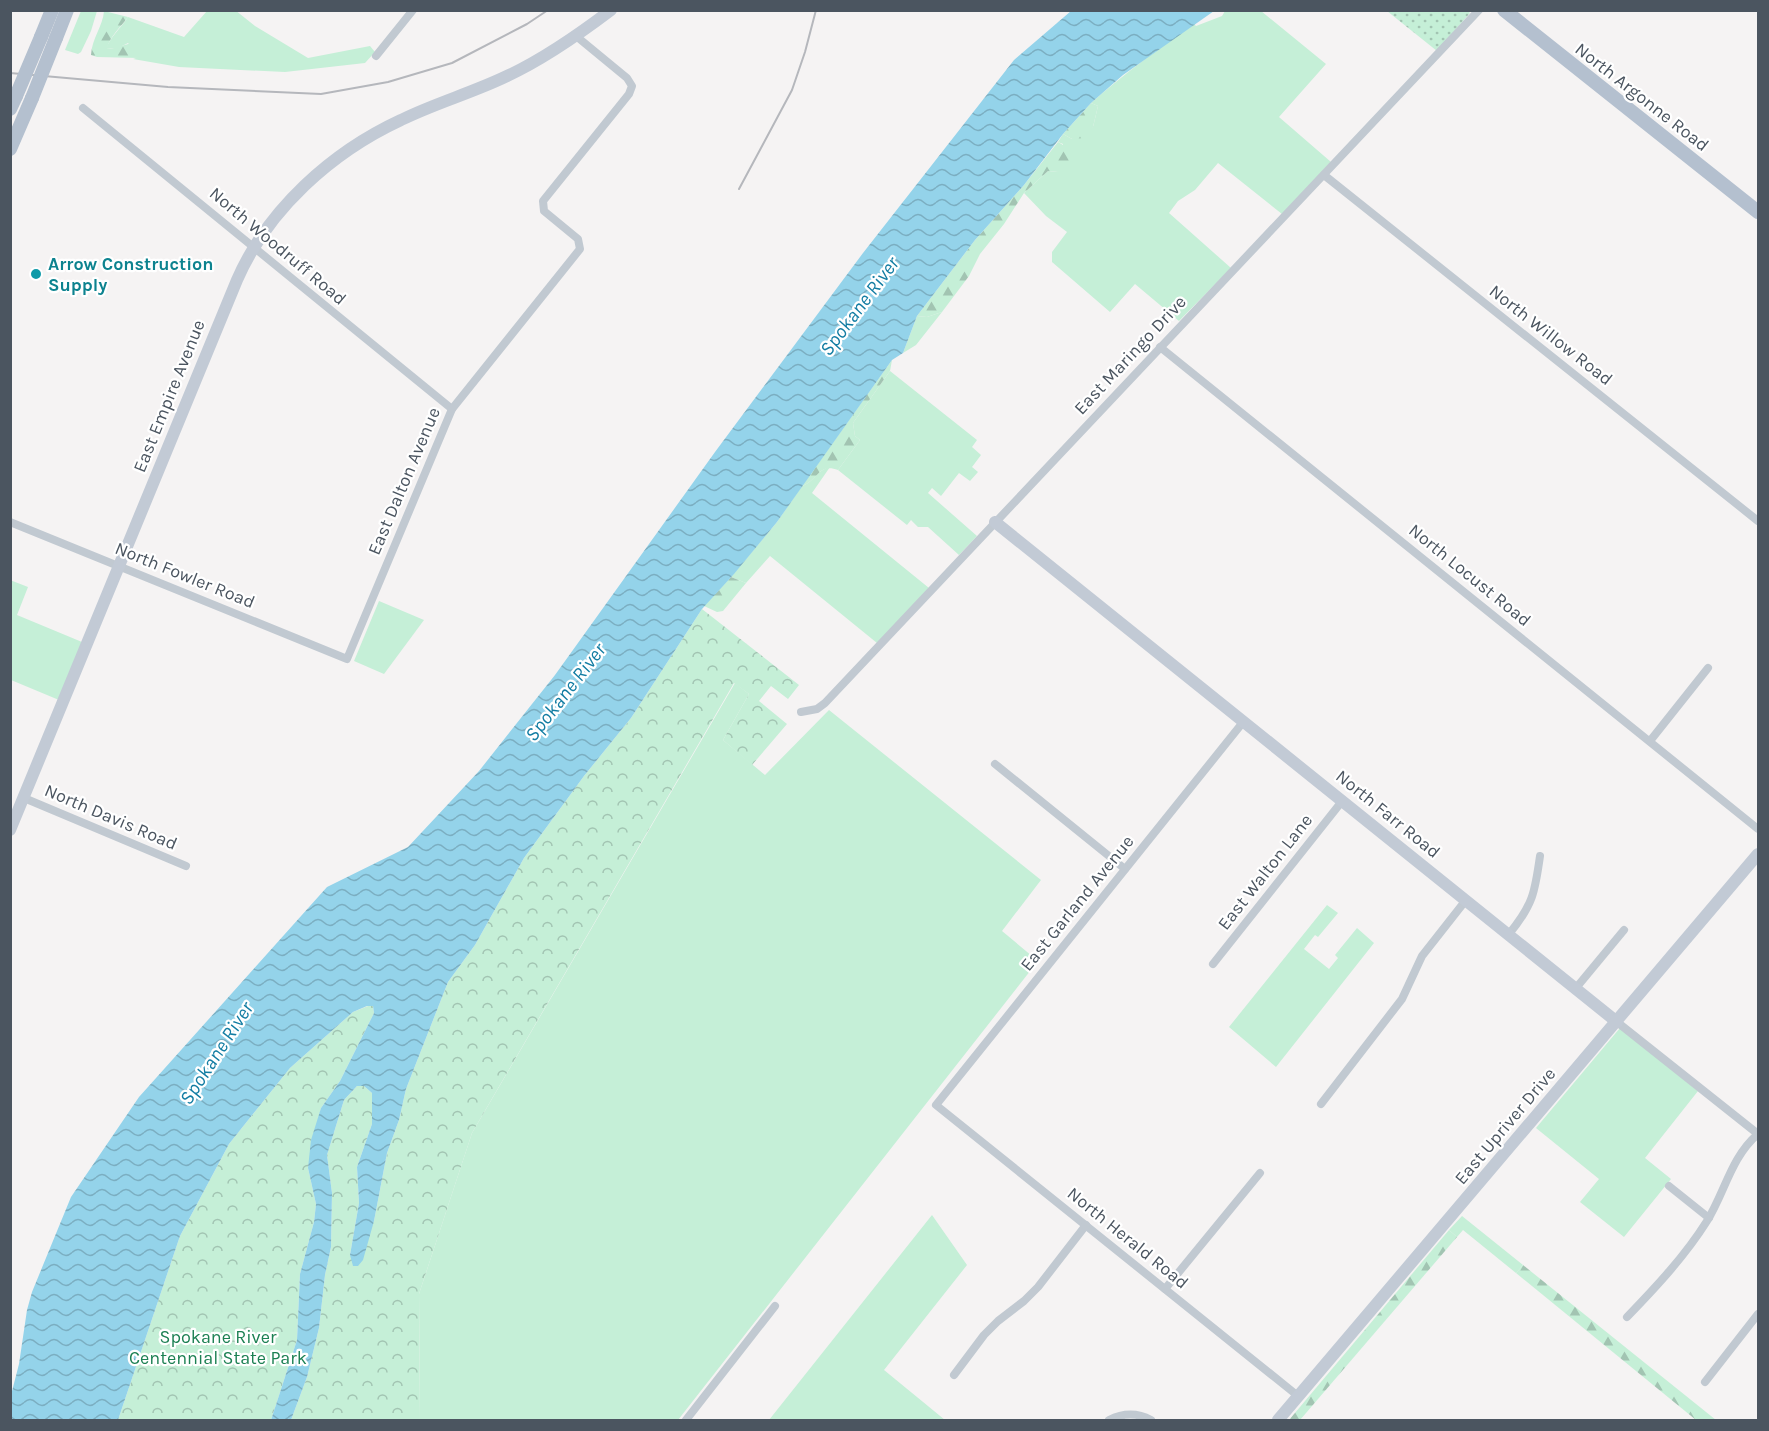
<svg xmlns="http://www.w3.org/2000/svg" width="1769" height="1431" font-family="Karla,sans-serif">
  <defs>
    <pattern id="forest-firs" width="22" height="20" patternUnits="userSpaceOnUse" patternTransform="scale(1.5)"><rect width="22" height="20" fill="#c5efd7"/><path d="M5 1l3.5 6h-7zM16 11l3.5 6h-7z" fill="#a2c4b2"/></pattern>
    <pattern id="park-crowns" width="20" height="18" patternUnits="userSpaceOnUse" patternTransform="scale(1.5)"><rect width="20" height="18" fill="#c5efd7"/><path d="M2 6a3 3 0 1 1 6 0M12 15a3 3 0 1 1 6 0" fill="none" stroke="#a2c4b2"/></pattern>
    <pattern id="garden-dots" width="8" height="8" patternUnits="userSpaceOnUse" patternTransform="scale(1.5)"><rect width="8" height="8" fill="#c5efd7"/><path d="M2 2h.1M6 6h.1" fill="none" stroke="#a2c4b2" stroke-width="1.8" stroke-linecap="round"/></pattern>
    <pattern id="water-waves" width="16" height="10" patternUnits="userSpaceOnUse" patternTransform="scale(1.5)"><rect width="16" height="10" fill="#94d3ea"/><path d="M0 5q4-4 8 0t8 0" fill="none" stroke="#7baec1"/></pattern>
  </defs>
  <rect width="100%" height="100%" fill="#f5f3f3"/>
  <g fill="#c5efd7">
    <path d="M235 10 255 26 308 58 370 46 375 52 365 63 285 72 179 67 133 59 139 57 128 43 118 48 106 49C110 37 121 28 128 17L184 37 207 11Z"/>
    <polygon points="81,11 97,11 91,31 81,52 78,54 65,50"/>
    <path d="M1225 11H1261L1326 64 1279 117 1331 162 1282 214 1218 163 1195 190 1178 201 1169 213 1231 268 1179 321 1135 284 1110 312 1052 262V252L1067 232 1046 216 1024 193 1048 171 1058 172 1063 144 1058 142 1063 134 1072 139 1093 127 1098 106 1091 103C1124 74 1158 49 1194 24L1196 26 1222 16Z"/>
    <polygon points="942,312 916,345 903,353 917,316 927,317"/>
    <polygon points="890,371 977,440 972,447 981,455 972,467 978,472 970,481 959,473 941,496 932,488 928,493 977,536 959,555 928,527 918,527 911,520 907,525 838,470 860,440 855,436 853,423"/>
    <path d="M830 467 812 493 929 588 877 643 770 556 746 583 731 577 777 522 802 486C814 482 818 469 830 467Z"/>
    <polygon points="10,580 28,587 17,615 82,642 59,700 11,680"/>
    <polygon points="379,601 424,620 384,674 354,661"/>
    <polygon points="735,683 749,694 723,740 765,775 829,710 1041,880 1002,931 1038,961 678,1420 420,1420 419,1294 472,1133"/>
    <polygon points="1327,905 1338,913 1318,937 1315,935 1304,949 1329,969 1338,958 1335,955 1357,928 1374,943 1276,1067 1229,1027"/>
    <polygon points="1620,1028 1698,1091 1645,1158 1671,1179 1624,1237 1580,1202 1599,1179 1536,1128"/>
    <polygon points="932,1215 967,1265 884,1370 945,1420 769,1420"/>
    <polygon points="1462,1216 1523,1265 1516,1273 1463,1230 1457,1237 1449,1230"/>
  </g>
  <g fill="url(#forest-firs)">
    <path d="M104 11 128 17C121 27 109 37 107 49 117 49 125 43 136 43L140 46 139 58 97 57 91 55C92 38 103 26 104 11Z"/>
    <polygon points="1091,103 1098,106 1093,127 1084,138 1072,139 1063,134"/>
    <path d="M1058 142C1067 146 1069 153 1071 162L1068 169 1058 172 1048 171 1024 193 1004 224 980 254 969 276 942 312 927 317 917 316 975 240 1024 185Z"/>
    <path d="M892 360 890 371 853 423 855 436 860 440 838 470C818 463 819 480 802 486Z"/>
    <polygon points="731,577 746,583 723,611 717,612 704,606"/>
    <polygon points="1449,1230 1457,1237 1300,1420 1289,1420"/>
    <polygon points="1523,1265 1716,1420 1696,1420 1516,1273"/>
  </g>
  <g fill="url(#park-crowns)">
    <polygon points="702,609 799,685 788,699 771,686 759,701 787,724 752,765 723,740 749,694 734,683 472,1133 419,1294 420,1420 291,1420 307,1377 319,1328 325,1275 331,1247 332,1193 327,1155 344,1100 357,1086 364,1086 372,1093 372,1124 357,1167 359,1203 350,1255 374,1221 387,1153 399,1120 406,1089 448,982 475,945 524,858 584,776 631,718"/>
    <polygon points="368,1006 373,1006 374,1013 340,1081 321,1108 308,1168 316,1204 314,1222 300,1274 297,1340 271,1420 118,1420 180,1236 229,1144 290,1068 353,1012"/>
  </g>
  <polygon fill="url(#garden-dots)" points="1467,10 1470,13 1437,51 1387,11"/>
  <polygon fill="url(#water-waves)" points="1071,11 1214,11 1123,75 1091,103 1063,134 1024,185 975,240 917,316 903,353 892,360 777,522 734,574 702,609 631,718 584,776 524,858 475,945 448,982 406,1089 399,1120 387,1153 374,1221 363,1260 358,1266 353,1266 350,1255 359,1203 357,1167 372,1124 372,1093 364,1086 357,1086 344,1100 327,1155 332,1193 331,1247 325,1275 319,1328 307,1377 291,1420 271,1420 297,1340 300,1274 314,1222 316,1204 308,1168 311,1140 321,1108 340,1081 374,1013 373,1006 367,1006 353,1012 290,1068 229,1144 180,1236 118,1420 11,1420 11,1395 19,1364 27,1310 32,1292 71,1197 139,1097 327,887 408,847 479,771 555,675 715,452 863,253 1014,60"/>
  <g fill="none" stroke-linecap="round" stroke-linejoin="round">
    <g stroke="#c1c9d1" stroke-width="8">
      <polyline points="376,56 413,10"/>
      <polyline points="83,108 452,409"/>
      <polyline points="1324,175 1758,521"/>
      <polyline points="1160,347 1758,829"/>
      <polyline points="10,522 347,659 452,409 580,249 578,239 544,211 543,201 629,94 632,86 627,78 576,36"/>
      <polyline points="801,712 817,709 825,703 1479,10"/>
      <polyline points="1244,721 936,1105 1298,1396"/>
      <polyline points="1650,741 1708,668"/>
      <polyline points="995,764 1125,869"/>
      <polyline points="24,798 186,866"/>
      <path d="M1509 934C1533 905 1535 892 1540 856"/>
      <polyline points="1213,964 1343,800"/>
      <polyline points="1576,988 1624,930"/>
      <path d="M1617 1022 1758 1134C1731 1157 1725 1192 1707 1221 1685 1256 1656 1287 1627 1317"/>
      <polyline points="1321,1104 1402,999 1422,956 1466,900"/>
      <polyline points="1669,1186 1709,1218"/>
      <polyline points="1165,1289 1260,1173"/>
      <polyline points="954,1375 984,1335 998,1321 1024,1301 1038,1287 1086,1225"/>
      <polyline points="1705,1382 1758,1314"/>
      <polyline points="686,1420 775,1306"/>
      <path d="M1109 1420C1123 1413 1138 1413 1151 1420"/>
    </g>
    <g stroke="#c2cad5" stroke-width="12">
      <polyline points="995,522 1617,1022"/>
      <path d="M10 830 237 280C268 209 332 152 401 120 435 103 472 93 507 76 544 59 578 35 611 10"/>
      <polyline points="1278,1420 1758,854"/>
    </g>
    <g stroke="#b4c0cf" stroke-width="14">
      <polyline points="1504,10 1758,212"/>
      <polyline points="41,37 52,10"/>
      <polyline points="56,38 67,10"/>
      <polyline points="10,109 16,96"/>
      <polyline points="10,149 32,98"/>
    </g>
    <g stroke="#b5b7bc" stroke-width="2">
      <polyline points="10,73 168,87 321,94 388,82 452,63 527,24 548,10"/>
      <polyline points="739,189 792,90 805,52 816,10"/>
    </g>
    <g stroke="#b4c0cf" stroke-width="14">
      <polyline points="16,96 41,37"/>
      <polyline points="32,98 56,38"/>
    </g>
  </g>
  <circle fill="#0f9aa8" stroke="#fff" stroke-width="2" cx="36" cy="274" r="6"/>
  <g text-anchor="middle" stroke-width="4.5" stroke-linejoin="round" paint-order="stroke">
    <g font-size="18" fill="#4b5560" stroke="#fff">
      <text transform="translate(1642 97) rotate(38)" y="6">North Argonne Road</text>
      <text transform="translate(278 246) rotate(40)" y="6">North Woodruff Road</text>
      <text transform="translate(1551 335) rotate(38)" y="6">North Willow Road</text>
      <text transform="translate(1130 355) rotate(-47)" y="6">East Maringo Drive</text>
      <text transform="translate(169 396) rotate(-68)" y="6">East Empire Avenue</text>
      <text transform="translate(404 481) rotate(-67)" y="6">East Dalton Avenue</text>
      <text transform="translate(185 575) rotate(22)" y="6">North Fowler Road</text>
      <text transform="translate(1470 575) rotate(39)" y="6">North Locust Road</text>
      <text transform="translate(1388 814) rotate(39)" y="6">North Farr Road</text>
      <text transform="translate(111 817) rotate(23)" y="6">North Davis Road</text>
      <text transform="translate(1265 872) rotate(-52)" y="6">East Walton Lane</text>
      <text transform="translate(1077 903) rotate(-51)" y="6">East Garland Avenue</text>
      <text transform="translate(1505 1126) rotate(-50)" y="6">East Upriver Drive</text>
      <text transform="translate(1128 1238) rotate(39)" y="6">North Herald Road</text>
    </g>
    <g font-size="18" font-weight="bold" fill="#0d838f" stroke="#fff" text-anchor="start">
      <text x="48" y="270">Arrow Construction<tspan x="48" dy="21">Supply</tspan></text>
    </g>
    <g font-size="18" fill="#1c8053" stroke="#fff">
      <text x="218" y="1343">Spokane River<tspan x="218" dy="21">Centennial State Park</tspan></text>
    </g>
    <g font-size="20" font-style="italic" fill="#137da3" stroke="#fff">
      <text transform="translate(859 306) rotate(-53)" y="7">Spokane River</text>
      <text transform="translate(565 692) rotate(-52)" y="7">Spokane River</text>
      <text transform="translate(216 1053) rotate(-57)" y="7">Spokane River</text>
    </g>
  </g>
  <rect width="1769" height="1431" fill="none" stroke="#4b5560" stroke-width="24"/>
</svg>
